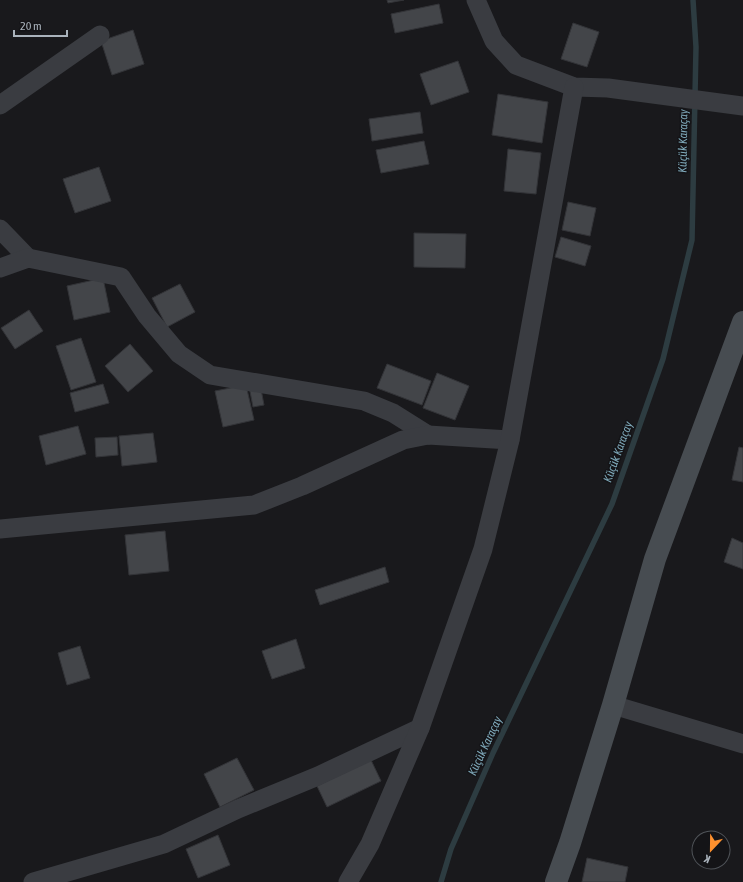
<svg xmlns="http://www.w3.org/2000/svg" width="743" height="882" font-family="'Asap Condensed',sans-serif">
  <rect width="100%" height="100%" fill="#19191c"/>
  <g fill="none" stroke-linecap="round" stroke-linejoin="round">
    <polyline stroke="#2d3c41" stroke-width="5.5" points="441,882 451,849 493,753 612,504 663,359 692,240 696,47 693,0"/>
  </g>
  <g fill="#434549" stroke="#333438">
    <polygon points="387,0 404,0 388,3"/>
    <polygon points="439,4 443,23 395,33 391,14"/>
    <polygon points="573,23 599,32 587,67 561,59"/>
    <polygon points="133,30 144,64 112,75 101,41"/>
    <polygon points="458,61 469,92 431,105 420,74"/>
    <polygon points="498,94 548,102 542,143 492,135"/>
    <polygon points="420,112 423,133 372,141 369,119"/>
    <polygon points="424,141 429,164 381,173 376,150"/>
    <polygon points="508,149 541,153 536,194 504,191"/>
    <polygon points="99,167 111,201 75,213 63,179"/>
    <polygon points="568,202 596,208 590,236 562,230"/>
    <polygon points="414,233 466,234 465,268 414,267"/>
    <polygon points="561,237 591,246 585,266 555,257"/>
    <polygon points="103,278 110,312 74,320 67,286"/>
    <polygon points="180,284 195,312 167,327 152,298"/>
    <polygon points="29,310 43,331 15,349 1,328"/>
    <polygon points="81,338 96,382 71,390 56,346"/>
    <polygon points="130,344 153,371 128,392 105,366"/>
    <polygon points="387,364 431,381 422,405 377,388"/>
    <polygon points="437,373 469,386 455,420 423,408"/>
    <polygon points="103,384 109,403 75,412 70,393"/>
    <polygon points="260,384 264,405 253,407 249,386"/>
    <polygon points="246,385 254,420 223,427 215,391"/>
    <polygon points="78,426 86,454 46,465 39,436"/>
    <polygon points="153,433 157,462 122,466 119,436"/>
    <polygon points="117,437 118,455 96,457 95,438"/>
    <polygon points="739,447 743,448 743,482 732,480"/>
    <polygon points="165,531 169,571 129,575 125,535"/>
    <polygon points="732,538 743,543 743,569 724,562"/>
    <polygon points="385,567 389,582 320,605 315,590"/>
    <polygon points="296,639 305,668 272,679 262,651"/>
    <polygon points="80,646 90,678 67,685 58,653"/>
    <polygon points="237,758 254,790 220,807 204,774"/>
    <polygon points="371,760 381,781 327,807 317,786"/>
    <polygon points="218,835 230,865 198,878 186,849"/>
    <polygon points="587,858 628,867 625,882 582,882"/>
  </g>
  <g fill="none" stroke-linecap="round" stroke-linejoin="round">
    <g stroke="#3a3c41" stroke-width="19">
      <polyline points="476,0 494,41 516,65 574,87 608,88 743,106"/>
      <polyline points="0,105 100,35"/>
      <polyline points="0,229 28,258"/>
      <polyline points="0,268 28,258 121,277 147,316 179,354 210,375 364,401 393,413 428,435"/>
      <polyline points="0,529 254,505 302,486 403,440 428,435 510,440"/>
      <polyline points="613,705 743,744"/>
      <polyline points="33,882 164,844 238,809 318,776 420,728"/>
      <polyline points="348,882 370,844 420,728 483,549 510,440 574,87"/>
    </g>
    <polyline stroke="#474c51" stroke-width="22" points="556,882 570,843 613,705 655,559 743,322"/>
  </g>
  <g text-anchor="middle" stroke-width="3" stroke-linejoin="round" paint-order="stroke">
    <g font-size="12" font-style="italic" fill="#7fa9ba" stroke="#141417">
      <text transform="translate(683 141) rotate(-89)" y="4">Küçük Karaçay</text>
      <text transform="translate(618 452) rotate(-70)" y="4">Küçük Karaçay</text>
      <text transform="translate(485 746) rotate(-65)" y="4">Küçük Karaçay</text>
    </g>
  </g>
  <g transform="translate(711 850) rotate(202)"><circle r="19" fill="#141417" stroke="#505459"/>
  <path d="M0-3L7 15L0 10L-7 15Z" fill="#ff912e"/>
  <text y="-6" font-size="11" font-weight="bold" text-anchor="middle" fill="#aab3bc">K</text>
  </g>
  <path d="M14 30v6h53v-6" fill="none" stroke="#aab3bc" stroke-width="2"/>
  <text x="20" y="30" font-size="12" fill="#aab3bc" stroke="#141417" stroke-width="3" paint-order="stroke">20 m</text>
</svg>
